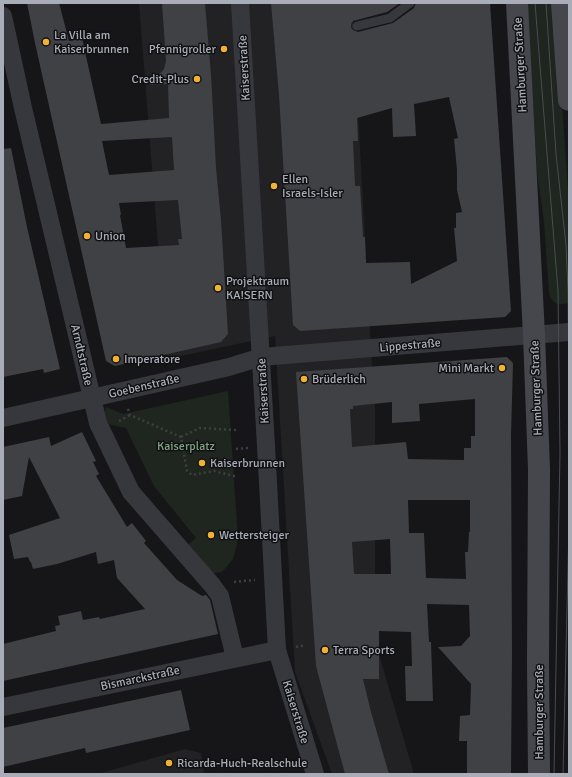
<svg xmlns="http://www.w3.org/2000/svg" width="572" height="777" font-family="Signika,sans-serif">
  <rect width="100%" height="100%" fill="#161618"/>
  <g fill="#222225">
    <polygon points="139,3 352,3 372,367 375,404 375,641 414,774 332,774 295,672 275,336 167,359"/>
    <polygon points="185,749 201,753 204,774 98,774"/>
  </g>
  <g fill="#1e261f">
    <path d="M527 3H555L569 205V303C557 305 553 305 549 293L544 222 537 171Z"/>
    <polygon points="228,391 238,540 233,559 222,572 208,574 184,548 196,538 154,486 126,428 111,425 103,418 106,407 123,414"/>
  </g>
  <g fill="#404145" fill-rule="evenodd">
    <path d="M27 3H59L69 41 82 38 101 124 169 118 168 84 150 85 164 69 166 61 162 3H205L211 75 216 168 221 220 228 334 221 342 115 366 106 361 35 43ZM172 137 174 170 109 175 102 141ZM178 200 182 239H178L179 245 126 248 120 215H121L119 203Z"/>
    <path d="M271 3H400L387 12 353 21 351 24V28L353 30 358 32 393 23 414 8 416 3H490L511 311 505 317 300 331 293 325 279 95ZM449 97 458 138 454 139 457 170V190L462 212 456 213V228H454L457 261 411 284 410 262 366 263 365 237H363L360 186H355L353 141H358L357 118 392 108 393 137 416 136 414 104Z"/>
    <polygon points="11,148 27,227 60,369 44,373 43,369 3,377 3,149"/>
    <path d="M507 357 513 363 511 435 512 653 511 774H467V741H459L460 716 470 715 471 684 438 647 461 646 470 636 469 605 427 604 429 642H431L433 701H406L405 666H412L411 632 379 631V679H363L371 712 389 774H345L316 666 296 372ZM475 399V436H471V448H464V460L408 459 406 442 352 447 350 409H353V406L392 402V423L420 421 419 404ZM408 500H470V532H469L468 552H465L466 579 426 578 424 533H409ZM390 539 391 574H354L352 542Z"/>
    <polygon points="82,432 96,461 93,462 99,474 96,476 127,527 132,523 146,541 144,543 177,580 202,596 206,595 210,600 218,634 3,681 3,644 56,631 55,626 60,625 58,616 81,611 83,620 99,617 100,619 145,609 117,578 114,560 98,564 96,552 57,564 33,569 31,562 30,562 28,557 14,559 9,535 60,518 29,457 22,496 3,500 3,447 49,437 51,446"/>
    <polygon points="181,690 190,730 86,753 85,748 3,767 3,728"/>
  </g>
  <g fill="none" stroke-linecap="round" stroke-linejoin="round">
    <g stroke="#3d3f44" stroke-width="2.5" stroke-dasharray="2 3" stroke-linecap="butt">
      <polyline points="128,409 130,415 181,437"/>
      <polyline points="119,421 130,415"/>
      <polyline points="236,430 200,428 181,437 187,471 192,475 214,471 238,477"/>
      <polyline points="236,449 248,448"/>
      <polyline points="234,582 255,580"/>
      <polyline points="296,647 305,645"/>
    </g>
    <polyline stroke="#37383d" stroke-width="9" points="357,26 390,18 410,3"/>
    <g stroke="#37383d" stroke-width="18">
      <polyline points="240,3 266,446 277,650 315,774"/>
      <polyline points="3,16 23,108 98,423 131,492 212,585 220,596 235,658"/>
      <polyline points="3,418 229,367 261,357 569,332"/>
      <polyline points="3,707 277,650"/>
    </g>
    <g stroke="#45474d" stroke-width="22">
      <polyline points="517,3 534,335 539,469 538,665 539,774"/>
      <polyline points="562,3 569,100"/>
    </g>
    <g stroke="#4a4c52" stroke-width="1">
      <polyline points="535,3 558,291 560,453 554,774"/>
      <polyline points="546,3 556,154 566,245 568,290 569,397"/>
      <polyline points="563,774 569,527"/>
    </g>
  </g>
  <g fill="#f2b134" stroke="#111113" stroke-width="1.5">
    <circle cx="46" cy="42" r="4"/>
    <circle cx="224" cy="49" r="4"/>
    <circle cx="197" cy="79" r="4"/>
    <circle cx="274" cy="186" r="4"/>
    <circle cx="87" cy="236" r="4"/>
    <circle cx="218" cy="288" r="4"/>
    <circle cx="116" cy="359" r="4"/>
    <circle cx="502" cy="368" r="4"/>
    <circle cx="304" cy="379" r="4"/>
    <circle cx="202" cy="463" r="4"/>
    <circle cx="211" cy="535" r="4"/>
    <circle cx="325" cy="650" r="4"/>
    <circle cx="169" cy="763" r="4"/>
  </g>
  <g text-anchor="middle" stroke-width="3" stroke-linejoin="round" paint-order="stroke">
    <g font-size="12" fill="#a8adb8" stroke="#111113" text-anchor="start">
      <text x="54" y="39">La Villa am<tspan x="54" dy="14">Kaiserbrunnen</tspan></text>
      <text x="216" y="53" text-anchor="end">Pfennigroller</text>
      <text x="189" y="83" text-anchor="end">Credit-Plus</text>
      <text x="282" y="183">Ellen<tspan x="282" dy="14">Israels-Isler</tspan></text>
      <text x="95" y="240">Union</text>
      <text x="226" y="285">Projektraum<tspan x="226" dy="14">KA!SERN</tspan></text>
      <text x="124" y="363">Imperatore</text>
      <text x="494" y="372" text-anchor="end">Mini Markt</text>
      <text x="312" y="383">Brüderlich</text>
      <text x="210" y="467">Kaiserbrunnen</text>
      <text x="219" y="539">Wettersteiger</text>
      <text x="333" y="654">Terra Sports</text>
      <text x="177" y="767">Ricarda-Huch-Realschule</text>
    </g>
    <g font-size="12" fill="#a8adb8" stroke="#111113">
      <text transform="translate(520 65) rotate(-93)" y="4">Hamburger Straße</text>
      <text transform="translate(244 68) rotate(-93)" y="4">Kaiserstraße</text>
      <text transform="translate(410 345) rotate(-5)" y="4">Lippestraße</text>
      <text transform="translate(82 355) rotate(77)" y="4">Arndtstraße</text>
      <text transform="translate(144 386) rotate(-13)" y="4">Goebenstraße</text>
      <text transform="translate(536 388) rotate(-92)" y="4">Hamburger Straße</text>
      <text transform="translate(263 391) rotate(-93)" y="4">Kaiserstraße</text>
      <text transform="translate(140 678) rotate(-12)" y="4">Bismarckstraße</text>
      <text transform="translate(296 712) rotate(73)" y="4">Kaiserstraße</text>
      <text transform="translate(539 712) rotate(-90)" y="4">Hamburger Straße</text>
    </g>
    <g font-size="12" fill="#7fa381" stroke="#111113">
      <text x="186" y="450">Kaiserplatz</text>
    </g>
  </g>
  <rect width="572" height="777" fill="none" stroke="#a8adb8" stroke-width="8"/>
</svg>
